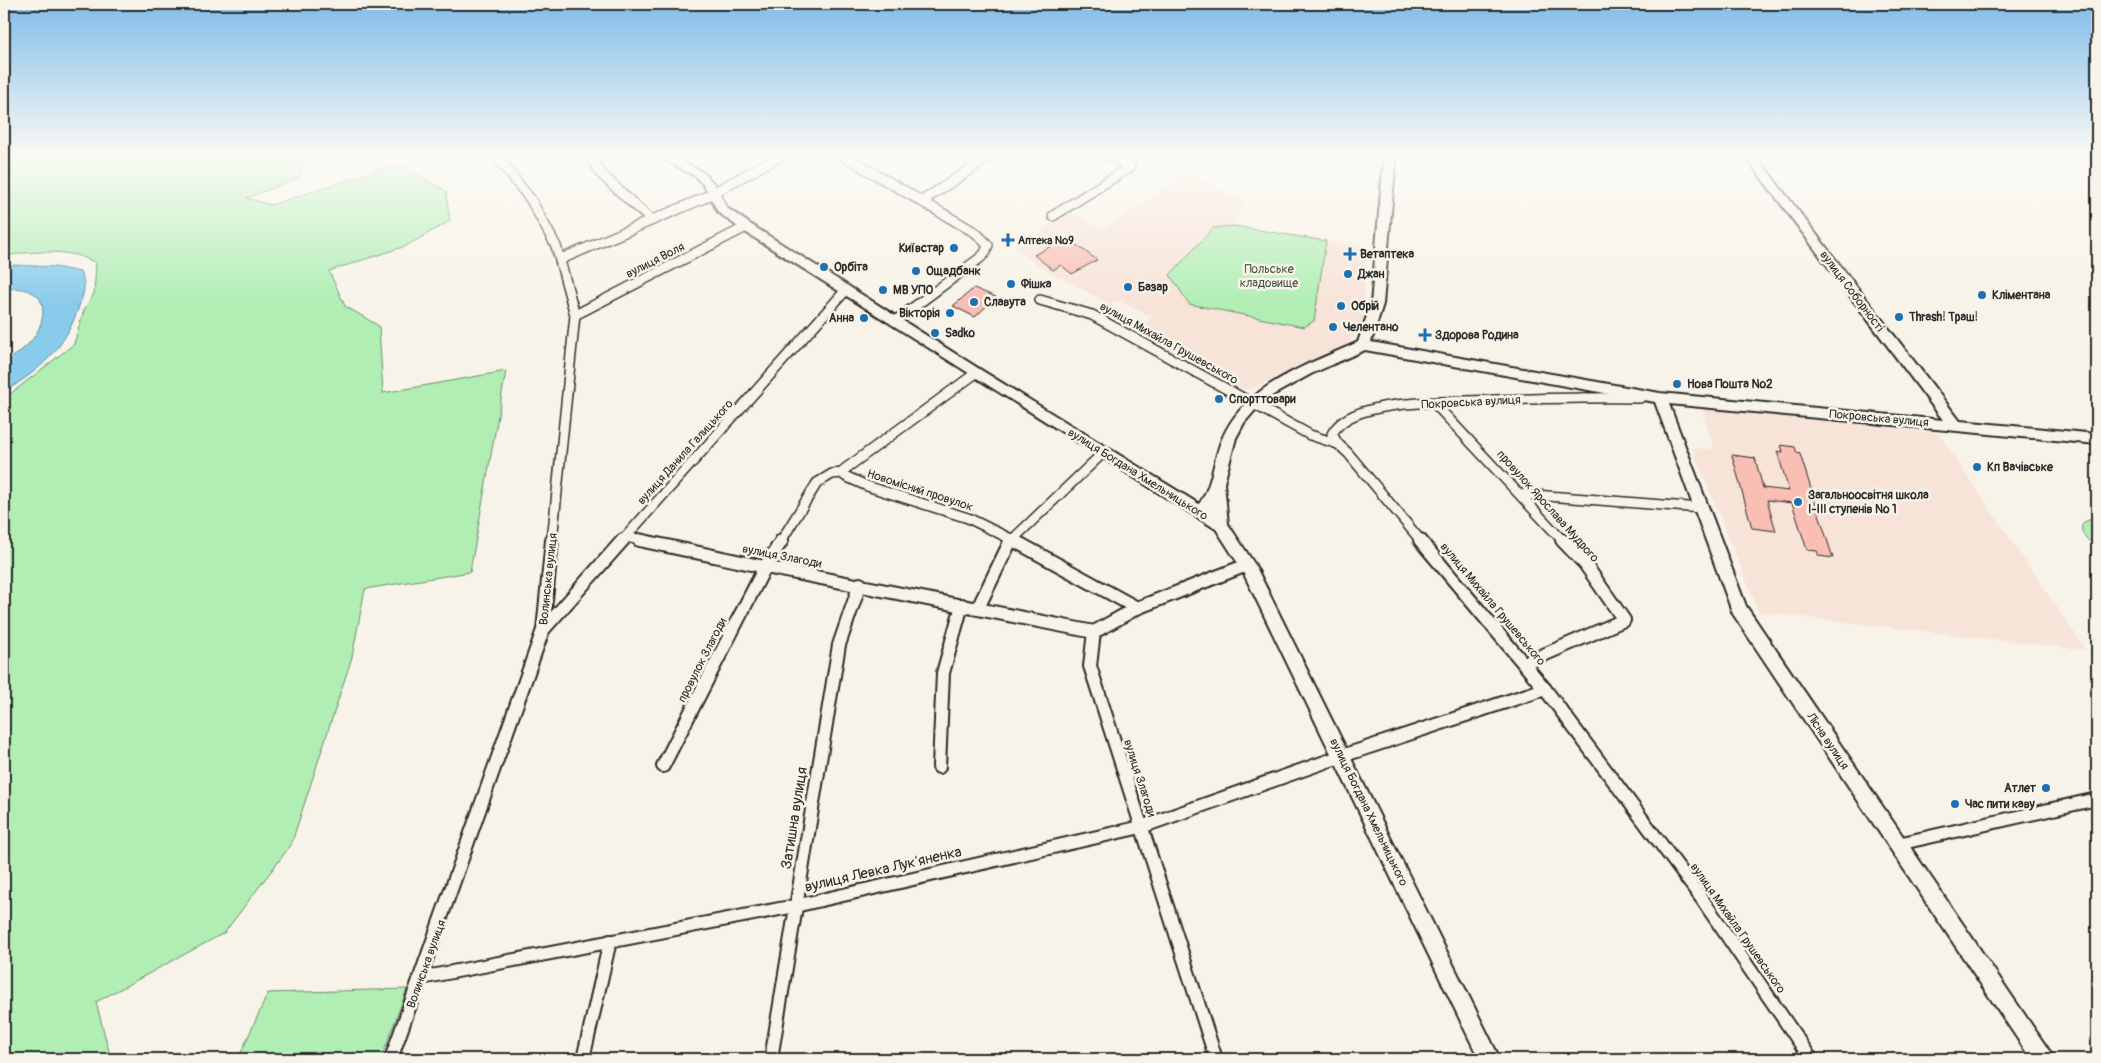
<svg xmlns="http://www.w3.org/2000/svg" width="2101" height="1063" font-family="Pangolin,sans-serif">
  <rect width="100%" height="100%" fill="#f7f3e8"/>
  <filter id="ink" filterUnits="userSpaceOnUse"><feTurbulence type="fractalNoise" baseFrequency=".02" numOctaves="2"/><feDisplacementMap in="SourceGraphic" scale="10" xChannelSelector="R" yChannelSelector="G"/><feConvolveMatrix kernelMatrix="1 2 1 2 8 2 1 2 1" color-interpolation-filters="sRGB"/></filter>
  <g filter="url(#ink)">
    <g fill="#f8e3d8">
      <polygon points="1190,173 1243,202 1234,226 1213,228 1314,321 1326,241 1366,247 1363,323 1346,346 1250,390 1227,385 1132,334 1152,317 1117,300 1110,304 1044,269 1016,249 1069,211 1102,229"/>
      <polygon points="1702,408 1938,433 2086,650 1759,612 1692,448 1714,449"/>
    </g>
    <g fill="#b0eeb4" stroke="#6e8c70">
      <path d="M4 156H304L300 178 246 198 271 205 398 164 446 191 450 221 406 246 329 271 345 306 379 326 383 393 506 371 470 572 365 589 352 657 291 845 224 933 96 1002 111 1059H4V399L74 344 84 310 94 294 96 263C69 248 34 251 4 256Z"/>
      <polygon points="1234,226 1326,241 1314,321 1304,327 1189,304 1170,275 1213,228"/>
      <path d="M2088 520H2097V547C2089 541 2078 534 2083 523Z"/>
      <polygon points="407,989 381,1059 238,1059 268,993"/>
    </g>
    <path fill="#88cbea" stroke="#638b9e" d="M15 265 56 267 80 272C87 284 84 293 79 306 65 349 41 369 4 392V363C14 357 24 349 32 340 42 327 51 301 31 292 23 287 13 289 4 289V266Z"/>
    <g fill="#f9beb4" stroke="#2b2b2b">
      <polygon points="1067,238 1097,260 1072,274 1061,265 1053,270 1034,255"/>
      <polygon points="974,288 996,297 975,317 953,306"/>
      <polygon points="1781,445 1795,447 1797,453 1800,454 1833,558 1819,556 1817,551 1807,550 1792,503 1767,500 1776,531 1752,528 1732,455 1755,458 1763,488 1789,491 1777,451 1783,452"/>
    </g>
    <g fill="none" stroke-linecap="round" stroke-linejoin="round">
      <g stroke="#2b2b2b" stroke-width="12">
        <g id="street-far1">
          <polyline points="496,156 531,200 556,246 575,315 552,541"/>
          <polyline points="590,156 602,175 651,220"/>
          <polyline points="844,156 976,233 988,245 985,253 980,258 895,321"/>
          <polyline points="922,201 991,156"/>
          <polyline points="1053,216 1130,167 1110,156"/>
          <polyline points="561,259 702,199 780,156"/>
          <polyline points="1040,300 1092,315 1310,435 1338,444 1348,453 1421,541"/>
          <polyline points="575,315 746,227"/>
          <polyline points="976,373 845,469 843,473 845,476 867,486 968,518 1015,541"/>
          <polyline points="1434,403 1563,541"/>
          <path d="M1338 444 1332 434C1339 421 1352 415 1366 411 1397 402 1432 403 1464 401 1523 399 1581 397 1640 398"/>
          <polyline points="1522,494 1701,508"/>
          <polyline points="626,537 645,541"/>
          <polyline points="622,541 846,290"/>
          <polyline points="781,541 817,483 832,474 843,473"/>
          <polyline points="1011,541 1104,452"/>
        </g>
      </g>
      <g stroke="#2b2b2b" stroke-width="16">
        <g id="street">
          <polyline points="639,540 765,567 1094,632 1090,666 1216,1059"/>
          <polyline points="1013,540 1137,608"/>
          <polyline points="1420,540 1545,689 1702,899 1811,1059"/>
          <polyline points="978,608 1011,540"/>
          <polyline points="543,630 623,540"/>
          <polyline points="1094,632 1137,608 1247,565"/>
          <polyline points="1525,663 1624,620 1585,564 1562,540"/>
          <polyline points="663,766 765,567 782,540"/>
          <polyline points="939,767 943,673 962,605"/>
          <polyline points="1898,844 2097,799"/>
          <polyline points="421,978 795,906 1141,827 1342,756 1545,689"/>
          <polyline points="391,1059 543,630 552,540"/>
          <polyline points="583,1059 610,941"/>
          <polyline points="771,1059 839,645 860,584"/>
        </g>
      </g>
      <g stroke="#2b2b2b" stroke-width="4">
        <path id="secondary" d="M659 156H673L704 173 716 186 727 208 750 224 981 370 1199 504C1213 485 1213 460 1222 439 1245 384 1308 365 1358 342L1371 304 1384 156H1396L1383 304 1371 342 1660 393 1943 420 1745 156H1756L1960 421 2097 434V444L1669 404 1746 606 2050 1052 2053 1059H2031L1733 614 1655 402 1365 350 1311 374 1273 395 1257 408 1244 423 1236 438 1224 483 1228 524 1255 565 1500 1059H1479L1241 568 1216 529 742 230 718 212 705 187 696 177Z"/>
      </g>
      <use href="#street-far1" stroke="#f7f3e8" stroke-width="9"/>
      <use href="#street" stroke="#f7f3e8" stroke-width="12"/>
      <use href="#secondary" fill="#f7f3e8" fill-rule="evenodd"/>
    </g>
  </g>
  <linearGradient id="sky" x2="0" y2="1"><stop stop-color="#81bde9"/><stop offset="0.51" stop-color="#fbfaf5"/><stop offset="1" stop-color="#fbfaf5" stop-opacity="0"/></linearGradient>
  <rect width="2101" height="305" fill="url(#sky)"/>
  <g fill="#1f6fb2" stroke="#f7f3e8" stroke-width="2">
    <path d="M1005.5 232.5h5v5h5v5h-5v5h-5v-5h-5v-5h5z"/>
    <circle cx="954" cy="248" r="5"/>
    <path d="M1347.5 246.5h5v5h5v5h-5v5h-5v-5h-5v-5h5z"/>
    <circle cx="824" cy="267" r="5"/>
    <circle cx="916" cy="271" r="5"/>
    <circle cx="1348" cy="274" r="5"/>
    <circle cx="1011" cy="284" r="5"/>
    <circle cx="1128" cy="287" r="5"/>
    <circle cx="883" cy="290" r="5"/>
    <circle cx="1982" cy="295" r="5"/>
    <circle cx="974" cy="302" r="5"/>
    <circle cx="1341" cy="306" r="5"/>
    <circle cx="950" cy="313" r="5"/>
    <circle cx="1899" cy="317" r="5"/>
    <circle cx="864" cy="318" r="5"/>
    <circle cx="1333" cy="327" r="5"/>
    <circle cx="935" cy="333" r="5"/>
    <path d="M1422.5 327.5h5v5h5v5h-5v5h-5v-5h-5v-5h5z"/>
    <circle cx="1677" cy="384" r="5"/>
    <circle cx="1219" cy="399" r="5"/>
    <circle cx="1977" cy="467" r="5"/>
    <circle cx="1798" cy="502" r="5"/>
    <circle cx="2046" cy="788" r="5"/>
    <circle cx="1955" cy="804" r="5"/>
  </g>
  <g text-anchor="middle" stroke-width="5" stroke-linejoin="round" paint-order="stroke">
    <g font-size="11" font-weight="bold" fill="#2b2b2b" stroke="#f7f3e8" text-anchor="start">
      <text x="1018" y="244">Аптека №9</text>
    </g>
    <g font-size="12" font-weight="bold" fill="#2b2b2b" stroke="#f7f3e8" text-anchor="start">
      <text x="944" y="252" text-anchor="end">Київстар</text>
      <text x="1360" y="258">Ветаптека</text>
      <text x="834" y="271">Орбіта</text>
      <text x="926" y="275">Ощадбанк</text>
      <text x="1358" y="278">Джан</text>
      <text x="1021" y="288">Фішка</text>
      <text x="1138" y="291">Базар</text>
      <text x="893" y="294">МВ УПО</text>
      <text x="1992" y="299">Кліментана</text>
      <text x="984" y="306">Славута</text>
      <text x="1351" y="310">Обрій</text>
      <text x="940" y="317" text-anchor="end">Вікторія</text>
      <text x="1909" y="321">Thrash! Траш!</text>
      <text x="854" y="322" text-anchor="end">Анна</text>
      <text x="1343" y="331">Челентано</text>
      <text x="945" y="337">Sadko</text>
      <text x="1435" y="339">Здорова Родина</text>
      <text x="1687" y="388">Нова Пошта №2</text>
      <text x="1229" y="403">Спорттовари</text>
      <text x="1987" y="471">Кп Вачівське</text>
      <text x="1808" y="499">Загальноосвітня школа<tspan x="1808" dy="14">І-ІІІ ступенів № 1</tspan></text>
      <text x="2036" y="792" text-anchor="end">Атлет</text>
      <text x="1965" y="808">Час пити каву</text>
    </g>
    <g font-size="12" fill="#2b2b2b" stroke="#f7f3e8">
      <text transform="translate(655 260) rotate(-27)" y="4">вулиця Воля</text>
      <text transform="translate(1852 291) rotate(53)" y="4">вулиця Соборності</text>
      <text transform="translate(1169 343) rotate(29)" y="4">вулиця Михайла Грушевського</text>
      <text transform="translate(1471 402) rotate(-3)" y="4">Покровська вулиця</text>
      <text transform="translate(1879 418) rotate(5)" y="4">Покровська вулиця</text>
      <text transform="translate(685 452) rotate(-48)" y="4">вулиця Данила Галицького</text>
      <text transform="translate(1138 474) rotate(32)" y="4">вулиця Богдана Хмельницького</text>
      <text transform="translate(920 490) rotate(18)" y="4">Новомісний провулок</text>
      <text transform="translate(1548 506) rotate(48)" y="4">провулок Ярослава Мудрого</text>
      <text transform="translate(782 556) rotate(11)" y="4">вулиця Злагоди</text>
      <text transform="translate(548 579) rotate(-84)" y="4">Волинська вулиця</text>
      <text transform="translate(1493 604) rotate(50)" y="4">вулиця Михайла Грушевського</text>
      <text transform="translate(702 660) rotate(-63)" y="4">провулок Злагоди</text>
      <text transform="translate(1828 741) rotate(56)" y="4">Лісна вулиця</text>
      <text transform="translate(1140 778) rotate(72)" y="4">вулиця Злагоди</text>
      <text transform="translate(1369 812) rotate(64)" y="4">вулиця Богдана Хмельницького</text>
      <text transform="translate(1738 928) rotate(55)" y="4">вулиця Михайла Грушевського</text>
      <text transform="translate(426 964) rotate(-70)" y="4">Волинська вулиця</text>
    </g>
    <g font-size="12" fill="#465246" stroke="#f7f3e8">
      <text x="1269" y="273">Польське<tspan x="1269" dy="14">кладовище</tspan></text>
    </g>
    <g font-size="15" fill="#2b2b2b" stroke="#f7f3e8">
      <text transform="translate(794 818) rotate(-81)" y="5">Затишна вулиця</text>
      <text transform="translate(883 869) rotate(-13)" y="5">вулиця Левка Лукʼяненка</text>
    </g>
  </g>
  <rect width="2101" height="1063" fill="none" stroke="#f7f3e8" stroke-width="20"/>
  <rect x="10" y="10" width="2081" height="1043" fill="none" stroke="#2b2b2b" stroke-width="2" filter="url(#ink)"/>
</svg>
